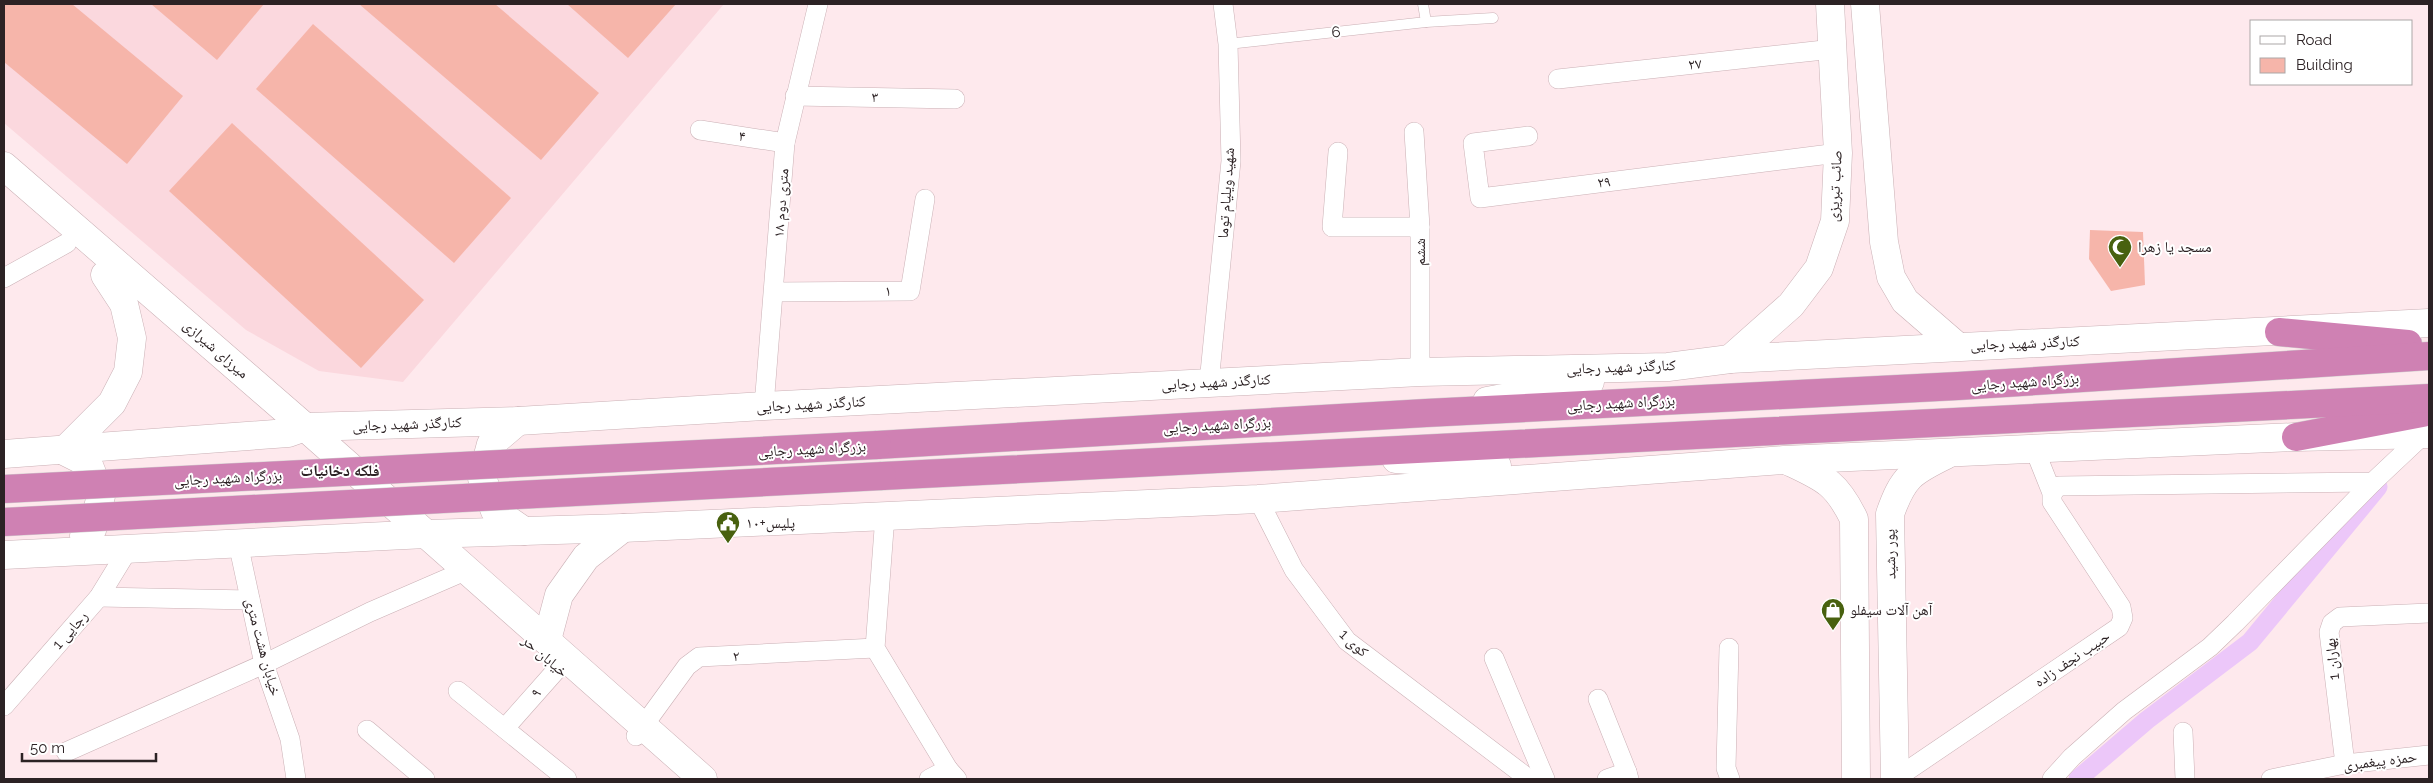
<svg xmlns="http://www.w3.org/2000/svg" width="2433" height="783" font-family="Raleway,'Noto Naskh Arabic',sans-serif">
  <rect width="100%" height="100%" fill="#fee9ed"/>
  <polygon fill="#fbd8de" points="4,4 724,4 403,382 319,371 246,330 4,123"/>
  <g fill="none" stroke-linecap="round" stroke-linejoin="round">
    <polyline stroke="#ecc7f9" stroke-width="19" points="2078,779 2147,720 2250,642 2378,487"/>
  </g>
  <g fill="#f6b5aa">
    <polygon points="4,4 72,4 183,96 127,164 4,62"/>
    <polygon points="151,4 264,4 217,60"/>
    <polygon points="359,4 495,4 599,93 541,160"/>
    <polygon points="567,4 676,4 628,58"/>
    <polygon points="313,24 511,198 454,263 256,89"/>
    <polygon points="232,123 424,300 361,368 169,191"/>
    <polygon points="2090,230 2143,232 2145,285 2111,291 2089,259"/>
  </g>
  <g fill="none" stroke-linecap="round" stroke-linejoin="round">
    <g stroke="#cab0b5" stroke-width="11">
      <g id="lane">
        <polyline points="1426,22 1493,18"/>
        <polyline points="1228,44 1426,22 1423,4"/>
      </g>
    </g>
    <g stroke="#cab0b5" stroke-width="20">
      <g id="street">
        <polyline points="1558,79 1833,49"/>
        <polyline points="795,96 955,99"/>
        <polyline points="700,130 785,143"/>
        <polyline points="1414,132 1420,227 1420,372"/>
        <polyline points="1528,136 1473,143 1480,198 1838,153"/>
        <polyline points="1338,152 1332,227 1420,227"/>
        <polyline points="4,278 67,243"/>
        <polyline points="774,292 910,291 925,199"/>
        <polyline points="1209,383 1231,161 1228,44 1223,4"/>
        <polyline points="764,406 785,143 818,4"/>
        <polyline points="2052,493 2059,486 2373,482 2423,435"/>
        <polyline points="1258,499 1294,570 1347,641 1529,779"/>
        <polyline points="885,516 875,648 948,769 957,779"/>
        <polyline points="238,543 264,664 290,739 296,779"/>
        <polyline points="99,597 250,600"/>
        <polyline points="1729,648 1726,768 1730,779"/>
        <polyline points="1494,658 1545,779"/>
        <polyline points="458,691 567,779"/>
        <polyline points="1598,699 1627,772"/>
        <polyline points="4,706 99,597 129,548"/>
        <polyline points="505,728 567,658"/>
        <polyline points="367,730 425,779"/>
        <polyline points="2183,732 2185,779"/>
        <polyline points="636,736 687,666 699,657 875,648"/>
        <polyline points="66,752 264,664 370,612 467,570"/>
        <polyline points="2345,764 2329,632 2332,623 2340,617 2429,613"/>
        <polyline points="929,779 948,769"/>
        <polyline points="1607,779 1627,772 1629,779"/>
        <polyline points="1895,779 2119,627 2123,618 2121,607 2052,502 2052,493 2034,448"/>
        <polyline points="2052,779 2072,757 2124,711 2210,647 2235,623 2373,482"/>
        <polyline points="2271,779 2345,764 2429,755"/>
      </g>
    </g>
    <g stroke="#cab0b5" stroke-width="29">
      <g id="secondary">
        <polyline points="1865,4 1884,242 1891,277 1905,301 1957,346"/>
        <polyline points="4,166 305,427 703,779"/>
        <polyline points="1730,359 1791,305 1819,268 1835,221 1838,153 1830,4"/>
        <polyline points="1487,401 1590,382"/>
        <polyline points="518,421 491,444 482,478 495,511 524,531"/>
        <polyline points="4,454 288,433 305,427 518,421 764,406 1420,372 1668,367 1730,359 2429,323"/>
        <polyline points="1396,459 1497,466"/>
        <path d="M1788 461C1824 478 1836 482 1854 519L1856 779"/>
        <polyline points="84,536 92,530 101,496 88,463 64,451 112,403 128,372 132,338 124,304 105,275"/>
        <polyline points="4,555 426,534 623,528 1258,499 1784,460 2296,437 2429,434"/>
        <polyline points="547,640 559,595 586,557 623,528"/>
        <path d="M1895 779 1890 514C1903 477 1911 472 1946 455"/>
      </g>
    </g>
    <g stroke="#d1cecf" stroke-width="29">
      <g id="highway">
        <polyline points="2279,332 2408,344"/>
        <polyline points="2296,437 2422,413"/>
        <polyline points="877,445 1426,413 1958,386 2429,356"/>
        <polyline points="882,476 2429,398"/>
      </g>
    </g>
    <use href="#lane" stroke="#fff" stroke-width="10"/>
    <use href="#street" stroke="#fff" stroke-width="19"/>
    <use href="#secondary" stroke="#fff" stroke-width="28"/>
    <use href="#highway" stroke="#cf81b3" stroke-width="28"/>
    <g stroke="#d1cecf" stroke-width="29" stroke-linecap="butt">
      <g id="highway-bridge">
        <polyline points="4,489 877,445"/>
        <polyline points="4,522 882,476"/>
      </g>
    </g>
    <use href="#highway-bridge" stroke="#cf81b3" stroke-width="28"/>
  </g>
  <defs>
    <g id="mosque-pin" transform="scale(1.25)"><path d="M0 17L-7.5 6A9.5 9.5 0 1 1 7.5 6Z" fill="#48610f" stroke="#fff"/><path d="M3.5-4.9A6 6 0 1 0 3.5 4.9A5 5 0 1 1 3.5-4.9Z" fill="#fff"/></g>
    <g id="civic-pin" transform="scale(1.25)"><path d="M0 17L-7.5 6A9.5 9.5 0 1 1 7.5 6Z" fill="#48610f" stroke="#fff"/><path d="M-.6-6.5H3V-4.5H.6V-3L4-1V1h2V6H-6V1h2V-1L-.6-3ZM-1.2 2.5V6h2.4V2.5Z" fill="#fff"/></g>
    <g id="shop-pin" transform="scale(1.25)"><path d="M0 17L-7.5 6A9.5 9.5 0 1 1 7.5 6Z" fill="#48610f" stroke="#fff"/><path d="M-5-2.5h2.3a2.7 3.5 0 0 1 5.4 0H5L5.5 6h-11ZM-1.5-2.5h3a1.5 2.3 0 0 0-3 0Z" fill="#fff"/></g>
  </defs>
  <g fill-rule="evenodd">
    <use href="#mosque-pin" x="2120" y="247"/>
    <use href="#civic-pin" x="728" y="523"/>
    <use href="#shop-pin" x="1833" y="610"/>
  </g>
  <g text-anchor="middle" stroke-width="4" stroke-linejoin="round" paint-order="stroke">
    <g font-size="15" fill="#2c2224" stroke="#fff">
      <text transform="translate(1336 32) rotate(-6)" y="5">6</text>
      <text transform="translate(1695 64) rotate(-6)" y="5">۲۷</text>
      <text transform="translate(875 97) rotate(1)" y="5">۳</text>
      <text transform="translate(742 136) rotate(9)" y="5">۴</text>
      <text transform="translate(1604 182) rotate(-7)" y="5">۲۹</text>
      <text transform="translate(1835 186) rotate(-87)" y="5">صائب تبریزی</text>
      <text transform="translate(1226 193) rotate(-86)" y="5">شهید ویلیام توما</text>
      <text transform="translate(781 203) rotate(-86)" y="5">۱۸ متری دوم</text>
      <text transform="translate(1420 252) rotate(-90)" y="5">ششم</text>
      <text x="888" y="296">۱</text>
      <text transform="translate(2025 343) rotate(-2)" y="5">کنارگذر شهید رجایی</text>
      <text transform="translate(216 349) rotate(41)" y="5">میرزای شیرازی</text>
      <text transform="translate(1621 367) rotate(-2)" y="5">کنارگذر شهید رجایی</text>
      <text transform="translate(1216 382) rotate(-3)" y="5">کنارگذر شهید رجایی</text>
      <text transform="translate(2025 382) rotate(-4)" y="5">بزرگراه شهید رجایی</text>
      <text transform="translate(1621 403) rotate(-3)" y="5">بزرگراه شهید رجایی</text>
      <text transform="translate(811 404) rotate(-3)" y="5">کنارگذر شهید رجایی</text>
      <text transform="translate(407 424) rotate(-2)" y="5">کنارگذر شهید رجایی</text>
      <text transform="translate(1217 425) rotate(-3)" y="5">بزرگراه شهید رجایی</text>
      <text transform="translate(812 449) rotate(-3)" y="5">بزرگراه شهید رجایی</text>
      <text transform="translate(228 478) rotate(-3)" y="5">بزرگراه شهید رجایی</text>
      <text transform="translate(1890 554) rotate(-91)" y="5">پور رشید</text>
      <text transform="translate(70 630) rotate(-49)" y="5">رجایی 1</text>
      <text transform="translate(1354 643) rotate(43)" y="5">کوی 1</text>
      <text transform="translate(263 647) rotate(75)" y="5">خیابان هشت متری</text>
      <text transform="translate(545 656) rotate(41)" y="5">خیابان حر</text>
      <text transform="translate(736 656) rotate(-3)" y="5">۲</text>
      <text transform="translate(2072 659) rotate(-34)" y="5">حبیب نجف زاده</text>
      <text transform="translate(2332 659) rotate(-96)" y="5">بهاران 1</text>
      <text transform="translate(536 693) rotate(-49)" y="5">۹</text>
      <text transform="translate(2380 761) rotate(-7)" y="5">حمزه پیغمبری</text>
    </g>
    <g font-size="15" fill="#2c2224" stroke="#fff" text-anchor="start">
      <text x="2138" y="252">مسجد یا زهرا</text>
      <text x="746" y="528">پلیس+١٠</text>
      <text x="1850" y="615">آهن آلات سیفلو</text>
    </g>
    <g font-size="16" font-weight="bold" fill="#2c2224" stroke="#fff">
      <text x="340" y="476">فلکه دخانیات</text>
    </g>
  </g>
  <rect width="2433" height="783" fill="none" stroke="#2c2224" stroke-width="10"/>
  <rect x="2250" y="20" width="162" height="65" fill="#ffffff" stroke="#aba7a7"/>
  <rect x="2260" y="36" width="25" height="8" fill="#ffffff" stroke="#aba7a7"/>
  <text x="2296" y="45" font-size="15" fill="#2c2224">Road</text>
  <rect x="2260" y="58" width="25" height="15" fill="#f6b5aa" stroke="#aba7a7"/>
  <text x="2296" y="70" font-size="15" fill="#2c2224">Building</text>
  <path d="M22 753v8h134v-8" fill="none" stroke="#2c2224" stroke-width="2.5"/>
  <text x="30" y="753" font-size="15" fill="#2c2224" stroke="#ffffff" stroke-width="4" paint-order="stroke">50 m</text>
</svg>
